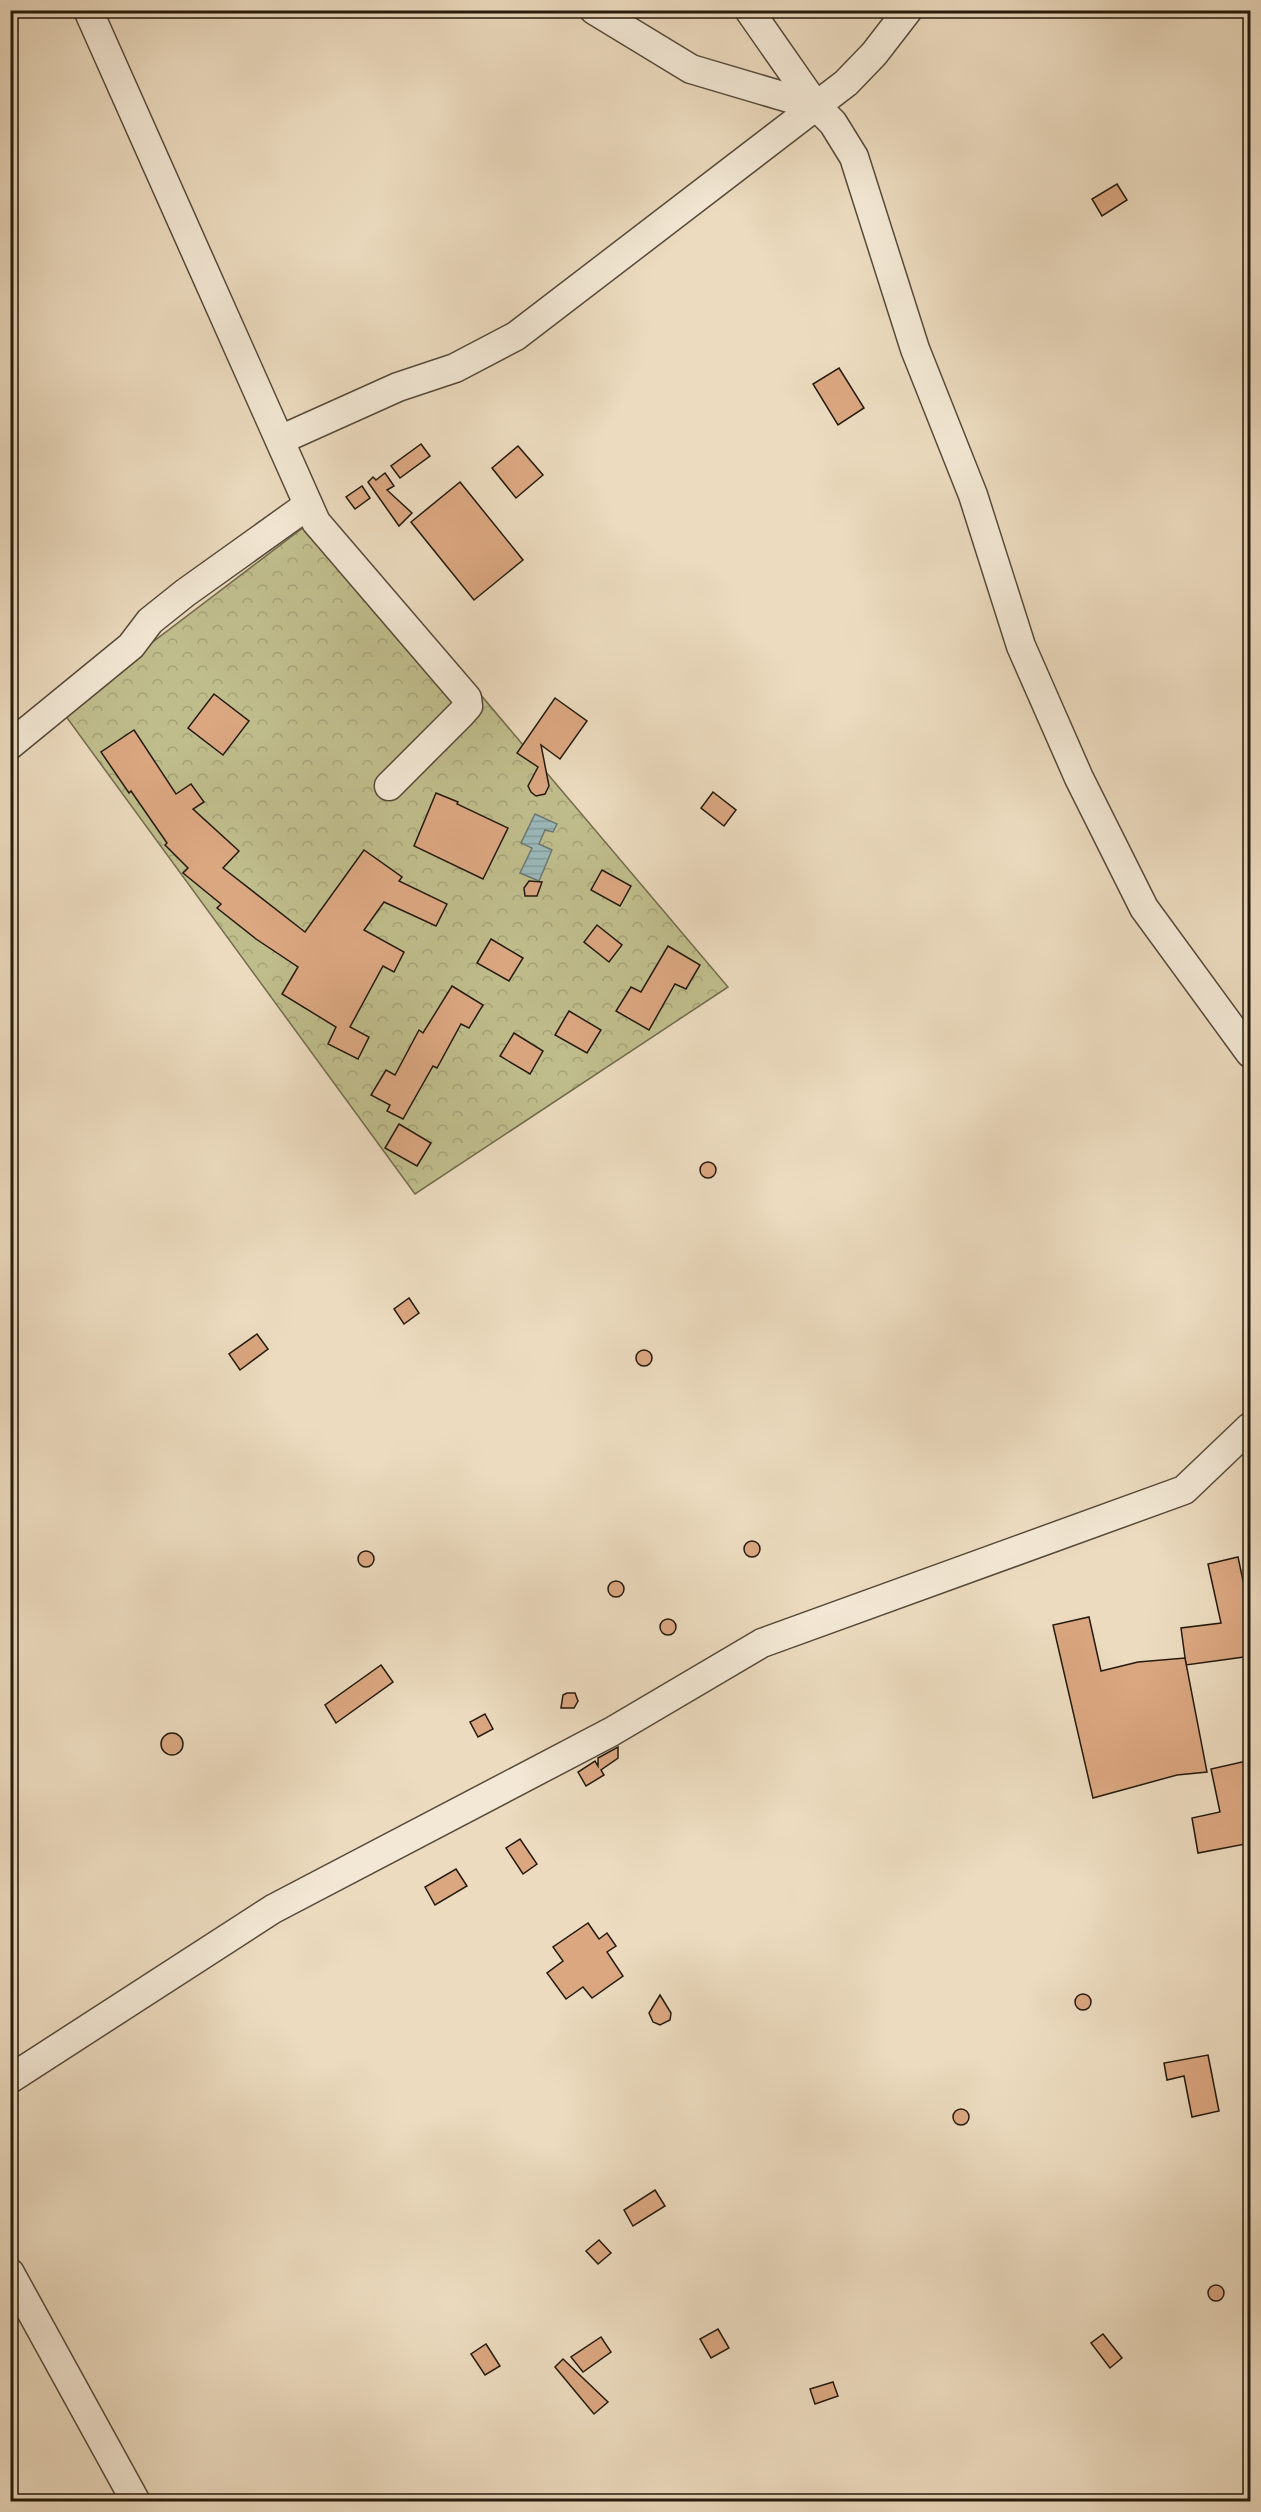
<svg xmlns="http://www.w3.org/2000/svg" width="1261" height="2512" font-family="'IM FELL Great Primer',serif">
  <defs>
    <pattern id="park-crowns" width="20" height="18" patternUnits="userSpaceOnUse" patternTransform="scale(1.5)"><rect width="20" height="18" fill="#c0bd8c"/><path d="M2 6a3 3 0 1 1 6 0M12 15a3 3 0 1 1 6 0" fill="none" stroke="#a5a278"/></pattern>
    <pattern id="water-rules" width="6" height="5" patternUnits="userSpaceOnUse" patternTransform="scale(1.5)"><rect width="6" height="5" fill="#9bb9ba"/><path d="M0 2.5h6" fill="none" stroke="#859e9f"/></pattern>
  </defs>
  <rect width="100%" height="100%" fill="#ecdbbf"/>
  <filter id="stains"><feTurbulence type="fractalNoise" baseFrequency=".00333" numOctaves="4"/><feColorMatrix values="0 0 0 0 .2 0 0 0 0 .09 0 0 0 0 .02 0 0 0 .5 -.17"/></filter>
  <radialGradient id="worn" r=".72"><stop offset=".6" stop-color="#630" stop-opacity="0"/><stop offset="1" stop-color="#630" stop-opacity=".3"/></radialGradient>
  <polygon fill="url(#park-crowns)" stroke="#726c4c" stroke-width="1.5" points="325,511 728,987 415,1194 62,711"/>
  <polygon fill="url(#water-rules)" stroke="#6b7975" stroke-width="1.5" points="535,814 557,824 553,832 545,830 539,844 552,850 539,881 520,873 532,848 521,843"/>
  <g fill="#dba781" stroke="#241a0d" stroke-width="1.5">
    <polygon points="1117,184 1127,200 1102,216 1092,199"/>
    <polygon points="839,368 864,408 838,425 813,384"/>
    <polygon points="421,444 430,456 400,478 391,466"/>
    <polygon points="518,446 543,475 516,498 492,468"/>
    <polygon points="385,473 394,486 387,490 412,513 399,526 368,482 373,477 376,480"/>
    <polygon points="460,482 523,560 474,600 411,522"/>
    <polygon points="362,486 370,498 355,509 346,497"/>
    <polygon points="214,694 249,721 223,755 188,728"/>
    <polygon points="555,698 587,721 560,759 541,745 549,786 545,794 536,796 531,792 528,786 538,767 517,753"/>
    <polygon points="134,730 176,794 191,784 204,802 193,809 239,851 223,868 305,932 364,850 402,877 399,881 447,904 436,926 384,902 364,930 404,952 394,972 383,966 350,1027 369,1037 358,1059 328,1044 336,1027 282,994 298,967 256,939 217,908 221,904 183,873 188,868 165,845 167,843 131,791 129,793 101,752"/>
    <polygon points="713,792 736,810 724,826 701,808"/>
    <polygon points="436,793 458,802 457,804 508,828 483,879 414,846"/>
    <polygon points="602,870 631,886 620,906 591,890"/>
    <polygon points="529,881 542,882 537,896 525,896 524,888"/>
    <polygon points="597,925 622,945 609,962 584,942"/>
    <polygon points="491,939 523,958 509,981 477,963"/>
    <polygon points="668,946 700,965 686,989 675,984 649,1030 616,1011 631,987 641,992"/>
    <polygon points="452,986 483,1005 469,1028 461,1024 437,1068 433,1066 403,1119 387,1111 390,1105 371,1095 386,1070 395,1075 419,1030 423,1033"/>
    <polygon points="569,1011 601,1030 587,1053 555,1035"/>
    <polygon points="514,1033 543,1051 530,1074 500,1056"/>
    <polygon points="399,1124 431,1143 417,1166 385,1148"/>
    <circle cx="708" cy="1170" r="8"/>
    <polygon points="409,1298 419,1313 404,1324 394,1309"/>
    <polygon points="257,1334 268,1349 240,1370 229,1354"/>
    <circle cx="644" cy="1358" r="8"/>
    <circle cx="752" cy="1549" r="8"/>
    <circle cx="366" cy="1559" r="8"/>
    <polygon points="1238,1557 1251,1618 1251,1656 1186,1665 1181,1628 1221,1623 1208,1564"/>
    <circle cx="616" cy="1589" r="8"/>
    <polygon points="1089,1617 1101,1671 1138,1662 1185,1658 1207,1772 1177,1775 1093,1798 1053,1625"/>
    <circle cx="668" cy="1627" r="8"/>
    <polygon points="381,1665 393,1682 336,1723 325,1705"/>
    <polygon points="567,1693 575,1693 578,1701 574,1708 561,1708 563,1695"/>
    <polygon points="485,1714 493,1729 478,1737 470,1722"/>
    <circle cx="172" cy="1744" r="11"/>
    <polygon points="618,1747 618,1758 601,1770 604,1775 586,1786 578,1772 595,1761 598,1766 598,1758"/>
    <polygon points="1251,1760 1251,1843 1198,1853 1192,1818 1220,1812 1211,1769"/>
    <polygon points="520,1839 537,1864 523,1874 506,1848"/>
    <polygon points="456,1869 467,1886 435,1905 425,1887"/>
    <polygon points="588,1923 599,1939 607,1933 616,1946 607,1952 623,1976 592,1998 583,1987 566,1999 547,1973 563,1961 553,1947"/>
    <circle cx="1083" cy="2002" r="8"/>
    <polygon points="660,1995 671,2013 670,2020 660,2025 653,2022 649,2013"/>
    <polygon points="1208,2055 1219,2111 1192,2117 1184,2076 1167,2080 1164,2063"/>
    <circle cx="961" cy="2117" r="8"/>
    <polygon points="655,2190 665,2206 633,2226 624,2210"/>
    <polygon points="599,2240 611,2253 598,2264 586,2251"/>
    <circle cx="1216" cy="2293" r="8"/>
    <polygon points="718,2329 729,2348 711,2358 700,2339"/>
    <polygon points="1103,2334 1122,2358 1110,2368 1091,2343"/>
    <polygon points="601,2337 611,2352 583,2372 571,2357"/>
    <polygon points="486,2344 500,2366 485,2375 471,2354"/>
    <polygon points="563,2359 608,2402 594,2414 555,2367"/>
    <polygon points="833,2382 838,2396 815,2404 810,2389"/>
  </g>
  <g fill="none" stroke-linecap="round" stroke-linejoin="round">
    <g stroke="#564a3a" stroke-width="31">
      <g id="minor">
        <polyline points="88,10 316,522 467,698 468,706 461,714 389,786"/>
        <polyline points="594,10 691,69 816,106"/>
        <polyline points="749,10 816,106 833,123 854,157 915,349 973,495 1021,646 1079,778 1144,908 1250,1053"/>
        <polyline points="280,440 398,387 455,368 516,336 846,83 874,54 908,10"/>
        <polyline points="10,745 131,646 150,621 185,593 308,505"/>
        <polyline points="10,2079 273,1909 611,1732 762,1643 1184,1490 1250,1427"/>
        <polyline points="10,2273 136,2502"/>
      </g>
    </g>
    <use href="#minor" stroke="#f3e8d5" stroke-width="28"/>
  </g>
  <rect width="1261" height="2512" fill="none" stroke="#ecdbbf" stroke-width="36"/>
  <rect x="12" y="12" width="1237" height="2488" fill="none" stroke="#241a0d" stroke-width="3"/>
  <rect x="18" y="18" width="1225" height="2476" fill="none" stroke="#241a0d" stroke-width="1.5"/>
  <rect width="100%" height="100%" filter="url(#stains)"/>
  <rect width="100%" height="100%" fill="url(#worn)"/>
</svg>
